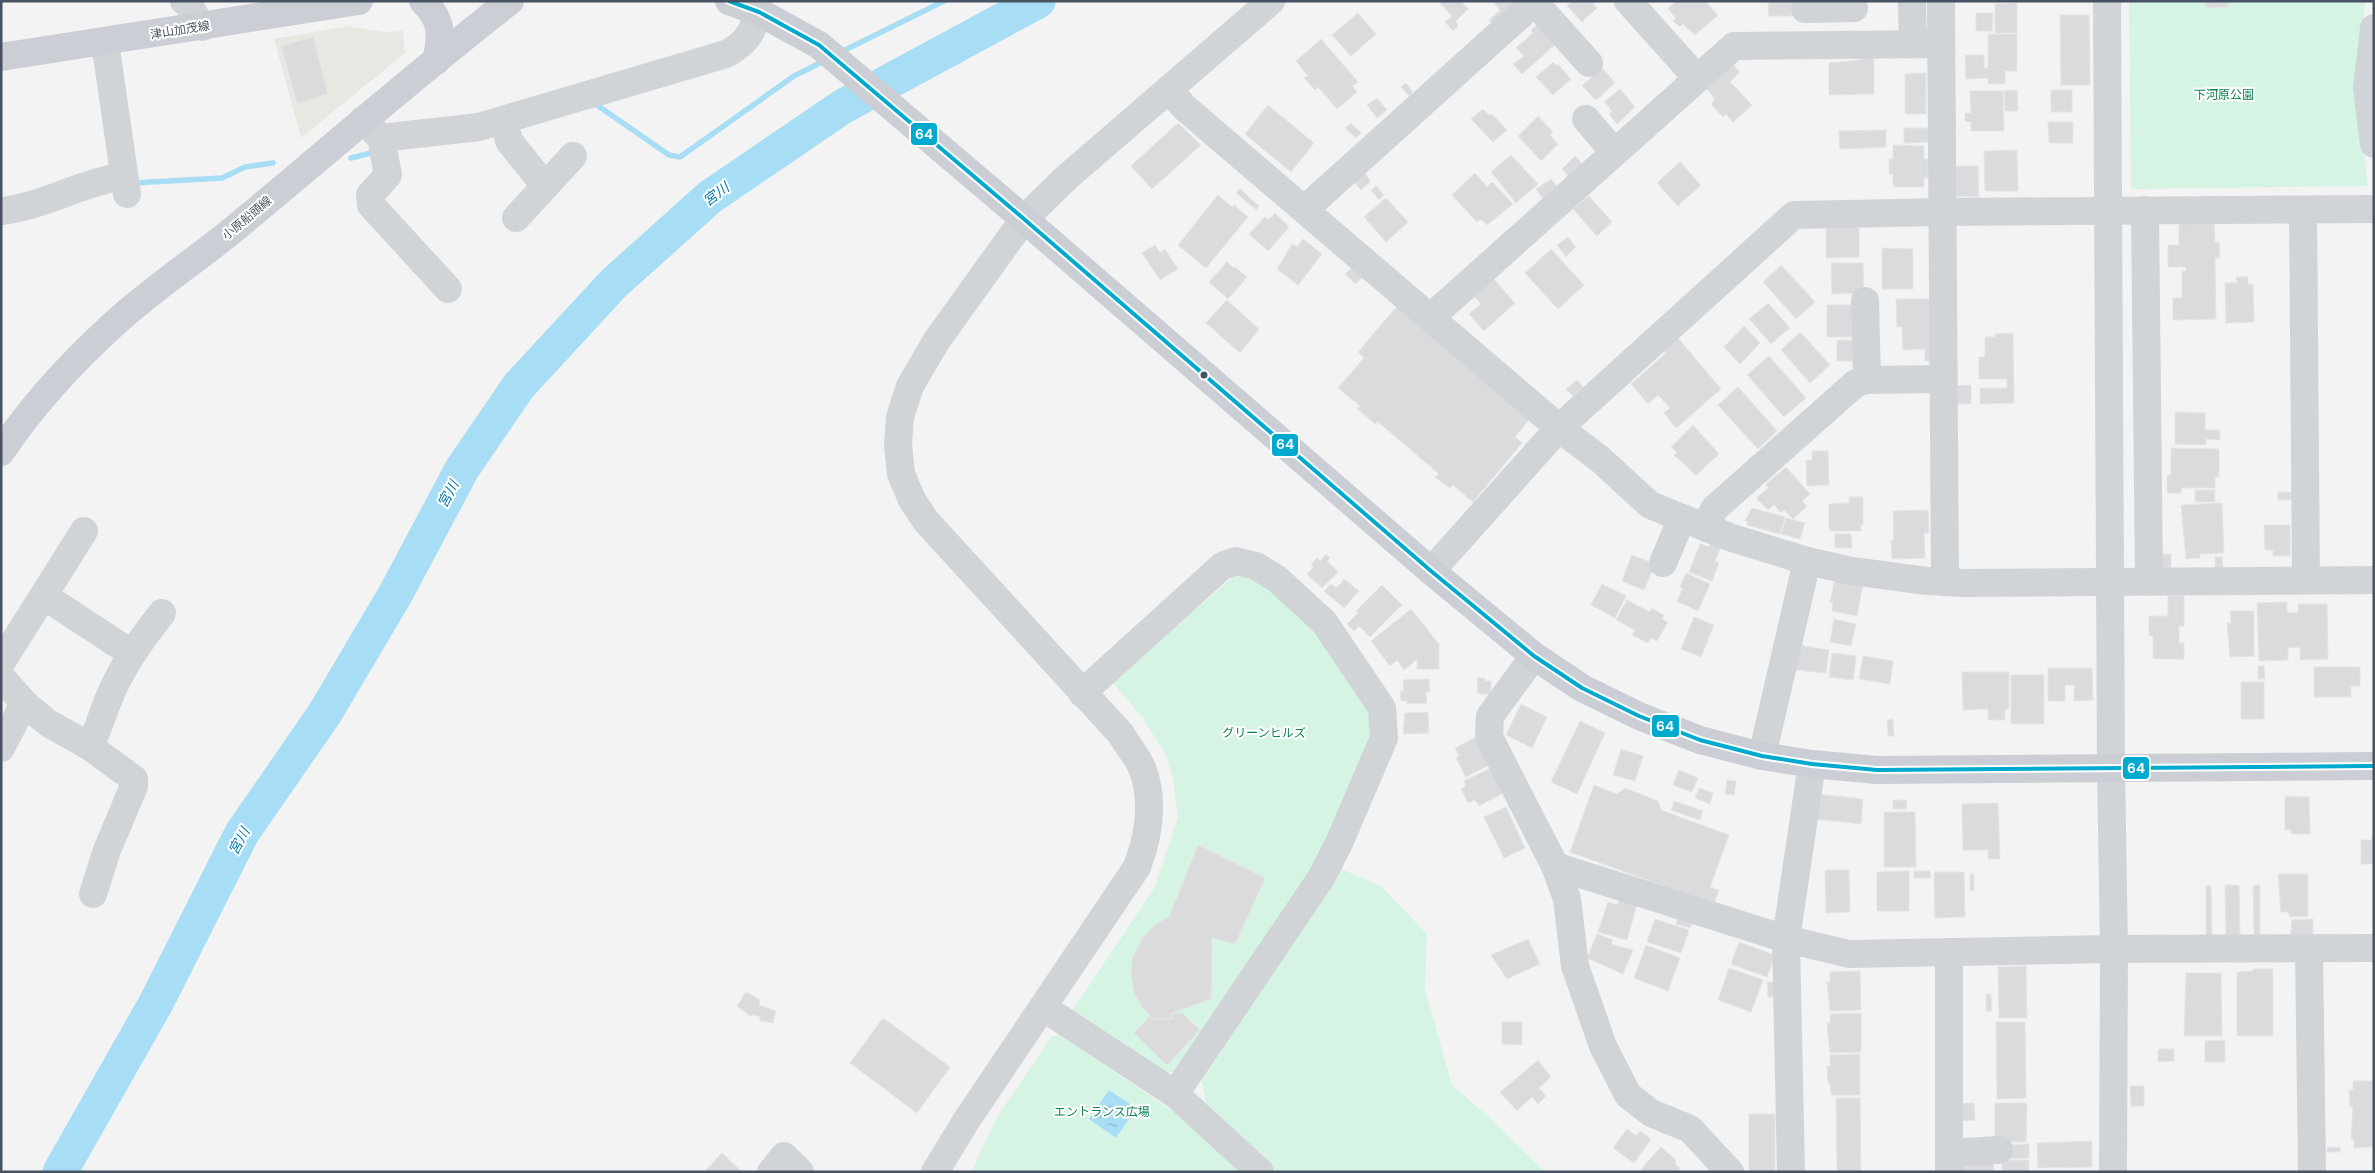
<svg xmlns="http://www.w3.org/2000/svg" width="2375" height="1173" font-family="'DM Sans','Noto Sans JP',sans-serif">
  <defs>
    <pattern id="water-ripples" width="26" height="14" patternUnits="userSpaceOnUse" patternTransform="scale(1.25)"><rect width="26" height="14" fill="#a7def5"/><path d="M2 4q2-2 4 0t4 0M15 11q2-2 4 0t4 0" fill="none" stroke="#8ab7ca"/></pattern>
  </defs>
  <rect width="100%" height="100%" fill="#f4f3f3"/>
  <polygon fill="#e8e7e1" points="348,26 383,32 403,31 405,53 301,138 274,39"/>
  <g fill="#d6f4e4">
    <polygon points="2129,1 2365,1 2356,89 2368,186 2131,189"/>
    <polygon points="1241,570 1269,588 1312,626 1370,711 1372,731 1333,844 1184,1071 1163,1073 1072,1011 1155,887 1178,818 1173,779 1165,753 1142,717 1111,681"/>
    <polygon points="1339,868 1381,886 1427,934 1425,989 1452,1085 1490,1118 1545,1172 1277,1172 1206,1103 1201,1078"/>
    <polygon points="1060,1035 1184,1119 1242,1172 971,1172 997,1117 1052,1036"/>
  </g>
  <polygon fill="url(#water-ripples)" points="1109,1090 1136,1108 1116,1138 1089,1119"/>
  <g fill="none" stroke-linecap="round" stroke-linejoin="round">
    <g stroke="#a7def5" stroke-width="5.5">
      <polyline points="1000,1 1010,18"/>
      <polyline points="841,52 944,1"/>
      <polyline points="594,103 669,155 680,157 794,76 826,60"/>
      <polyline points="351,158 371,153"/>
      <polyline points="133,183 222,178 245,167 273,163"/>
    </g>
    <polyline stroke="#a7def5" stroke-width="35" points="60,1172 156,1003 242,833 325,713 396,593 462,469 518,387 614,283 710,197 842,107 1038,1"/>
  </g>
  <g fill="#dbdbdd" stroke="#e5e5e6">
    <polygon points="1438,1 1461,1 1468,9 1456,21 1458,26 1453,31 1445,22 1452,16"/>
    <polygon points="1493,1 1513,1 1517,6 1494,26 1489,20 1500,10"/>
    <polygon points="1571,1 1596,1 1593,4 1597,8 1582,22 1567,6"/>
    <polygon points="1676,1 1705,1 1718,15 1695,35 1683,24 1680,27 1673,21 1676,18 1668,9"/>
    <polygon points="1768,1 1796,1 1792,10 1792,16 1769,16"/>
    <polygon points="2206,1 2228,1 2228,7 2206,8"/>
    <polygon points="2017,3 2017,33 1995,33 1995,4"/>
    <polygon points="1358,13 1376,34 1351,56 1332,35"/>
    <polygon points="1976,13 1993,13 1992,31 1976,31"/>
    <polygon points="2060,15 2089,15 2090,85 2061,85"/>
    <polygon points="1540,22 1558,42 1522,74 1513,64 1524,56 1516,48 1533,33 1531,30"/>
    <polygon points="1988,34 2017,34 2017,71 2005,71 2005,84 1988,84 1988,78 1966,79 1965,55 1984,55 1984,68 1988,68"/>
    <polygon points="313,37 328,94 297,103 281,46"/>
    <polygon points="1321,39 1358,82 1352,86 1357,92 1337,109 1318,87 1315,90 1304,78 1308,76 1296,61"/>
    <polygon points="1861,56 1874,56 1874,94 1829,95 1829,63 1861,60"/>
    <polygon points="1553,62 1556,66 1558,64 1571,79 1553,95 1536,77"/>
    <polygon points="1731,62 1740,72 1730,82 1752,105 1733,122 1726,114 1723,117 1711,104 1715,99 1707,89 1723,74 1721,72"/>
    <polygon points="1602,68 1615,83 1596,100 1582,86"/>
    <polygon points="1926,73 1926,114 1905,114 1905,74"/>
    <polygon points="1406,83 1413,92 1409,96 1401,87"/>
    <polygon points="1620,89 1635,107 1617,124 1609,114 1612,111 1604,102"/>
    <polygon points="2017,90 2018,111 2005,111 2004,91"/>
    <rect x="2051" y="90" width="21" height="22"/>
    <polygon points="1970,91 2003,91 2004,131 1971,131 1971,122 1965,121 1965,113 1971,113"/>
    <polygon points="1377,98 1387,110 1377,118 1367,105"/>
    <polygon points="1268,105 1314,143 1291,172 1245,134"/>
    <polygon points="1483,109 1489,115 1492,114 1507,130 1493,142 1471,119"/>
    <polygon points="1538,116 1553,132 1550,135 1558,144 1541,161 1518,136"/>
    <polygon points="2048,122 2073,122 2073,143 2049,143"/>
    <polygon points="1178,123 1201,145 1152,189 1131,166"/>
    <polygon points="1351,123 1361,133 1356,138 1345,128"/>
    <polygon points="1904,128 1929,128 1930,142 1904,143"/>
    <polygon points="1886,130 1886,147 1840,149 1839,131"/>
    <polygon points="1893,145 1924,146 1924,159 1928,159 1928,178 1924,178 1924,187 1893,187 1893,174 1889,174 1889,159 1893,159"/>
    <polygon points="2017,150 2018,191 1985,191 1984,151"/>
    <polygon points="1511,155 1538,184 1516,203 1491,172"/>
    <polygon points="1575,156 1584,166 1570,178 1562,169"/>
    <polygon points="1680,162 1701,185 1678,206 1657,183"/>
    <polygon points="1955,166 1978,166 1979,197 1955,196"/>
    <polygon points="1363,171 1371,181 1361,190 1353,180"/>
    <polygon points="1475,173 1487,187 1492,182 1513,204 1487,225 1481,219 1477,222 1452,195"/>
    <polygon points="1551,179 1559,189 1544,200 1536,189"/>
    <polygon points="1376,186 1384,195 1379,200 1371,190"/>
    <polygon points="1240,189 1259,206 1256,210 1236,193"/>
    <polygon points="1218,195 1232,207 1234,205 1248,217 1206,268 1178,245"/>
    <polygon points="1589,196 1612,222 1597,236 1573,209"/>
    <polygon points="1386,198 1408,222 1386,242 1364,217"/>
    <polygon points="1275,213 1289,227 1268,251 1249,234 1265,217 1268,220"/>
    <polygon points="2179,221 2214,221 2215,242 2219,242 2220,258 2215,258 2216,319 2173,320 2173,298 2182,298 2182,271 2186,271 2186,267 2168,267 2168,245 2179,245"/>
    <polygon points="1826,226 1859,226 1859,257 1826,258"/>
    <polygon points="1568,237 1576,247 1566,257 1557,245"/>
    <polygon points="1303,239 1322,254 1298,285 1277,269 1292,244 1297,247"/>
    <polygon points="1155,245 1160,253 1165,249 1178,269 1160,280 1142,253"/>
    <polygon points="1882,248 1913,249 1913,289 1882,289"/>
    <polygon points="1551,249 1584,285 1558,309 1525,273"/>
    <polygon points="1227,262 1234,268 1235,267 1247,277 1228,299 1209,282"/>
    <polygon points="1831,263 1863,263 1864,293 1832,294"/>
    <polygon points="1781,265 1815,302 1796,319 1763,282"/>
    <polygon points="1351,268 1362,277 1356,284 1345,274"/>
    <polygon points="1492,277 1515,303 1484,331 1469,314 1481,304 1473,295"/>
    <polygon points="2236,277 2248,277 2248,284 2253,284 2254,322 2226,323 2225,283 2237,283"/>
    <polygon points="1896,299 1930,299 1932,361 1925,361 1925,349 1903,350 1902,327 1897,327"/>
    <polygon points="1227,300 1259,329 1240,353 1206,323"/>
    <polygon points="1768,303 1790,328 1771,344 1749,319"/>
    <polygon points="1399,304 1531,417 1515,437 1522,443 1473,502 1453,485 1450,488 1435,477 1439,474 1377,421 1376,425 1357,408 1360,406 1338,388 1364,358 1358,352"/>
    <polygon points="1827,305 1852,305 1853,337 1827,337"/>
    <polygon points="1744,326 1760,343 1740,364 1724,347"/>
    <polygon points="1800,332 1830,365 1810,383 1781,350"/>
    <polygon points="1674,333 1721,389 1676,428 1664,413 1670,408 1658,395 1648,404 1631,384 1666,353 1660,346"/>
    <polygon points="2013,333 2014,403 1980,404 1980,388 2007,388 2007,379 1979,379 1979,357 1985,357 1985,337 1995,337 1995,334"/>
    <rect x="1837" y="340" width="19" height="21"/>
    <polygon points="1769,356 1806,398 1784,417 1747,375"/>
    <polygon points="1577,380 1583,387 1573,396 1566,389"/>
    <polygon points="1971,385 1971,404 1954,404 1954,386"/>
    <polygon points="1738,387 1777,431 1758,449 1718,405"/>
    <polygon points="2175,412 2205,413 2205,430 2220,430 2220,440 2206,439 2206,445 2175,444"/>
    <polygon points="1693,425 1719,454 1696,475 1674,455 1677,453 1671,447"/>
    <polygon points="2171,448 2219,449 2219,477 2215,477 2215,488 2182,488 2181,493 2167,493 2167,476 2171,475"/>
    <polygon points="1812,451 1828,451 1829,485 1807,486 1806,460 1812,460"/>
    <polygon points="1786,467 1810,494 1802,501 1807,506 1793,519 1784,510 1781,513 1774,505 1768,510 1756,498 1768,488 1766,484"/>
    <rect x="2195" y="490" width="20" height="12"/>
    <rect x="2278" y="492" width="16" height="8"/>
    <polygon points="1849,497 1863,497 1863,525 1861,525 1861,531 1829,531 1829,504 1849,503"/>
    <polygon points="2222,503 2224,553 2200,554 2200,558 2186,559 2181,505"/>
    <polygon points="1752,508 1785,517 1780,534 1747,525 1748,522 1745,521"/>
    <polygon points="1928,510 1929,533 1924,533 1925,558 1892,559 1891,540 1894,540 1893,511"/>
    <polygon points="1786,518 1805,523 1800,539 1781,534"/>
    <polygon points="2264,525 2290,525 2290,556 2273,556 2273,550 2265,550"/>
    <polygon points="1835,534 1851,534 1852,548 1835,548"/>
    <polygon points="1711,541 1722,545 1715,561 1719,563 1712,581 1689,572 1700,544 1709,547"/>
    <polygon points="1326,554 1330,558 1327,561 1338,572 1322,588 1307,574 1314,567 1311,565 1317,558 1320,561"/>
    <rect x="2157" y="554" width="14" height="14"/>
    <polygon points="1632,555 1655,564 1644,590 1622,581"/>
    <polygon points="2215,557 2222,557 2223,571 2215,572"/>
    <polygon points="1686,573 1710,584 1698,611 1677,601 1683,588 1680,587"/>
    <polygon points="1835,578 1863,584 1857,616 1832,611 1833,603 1830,602"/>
    <polygon points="1344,579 1359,591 1344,608 1324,591 1331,584 1337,588"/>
    <polygon points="1602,584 1626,596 1615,618 1591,605"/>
    <polygon points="1382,585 1402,605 1370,637 1359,626 1354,631 1347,624 1358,613 1356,611"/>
    <polygon points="2168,596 2184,596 2184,626 2179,626 2179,643 2184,643 2184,659 2153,659 2153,636 2149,636 2149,616 2168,616"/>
    <polygon points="1627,600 1650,612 1652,608 1664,615 1662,619 1668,622 1657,641 1651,638 1648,643 1632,635 1635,630 1616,620"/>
    <polygon points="2287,602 2287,613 2298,612 2298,604 2327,604 2328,659 2300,660 2300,647 2288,648 2288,660 2259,661 2257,603"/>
    <polygon points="1411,609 1439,644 1439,669 1417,669 1417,659 1404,670 1397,660 1390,666 1371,641"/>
    <polygon points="2230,611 2254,611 2254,656 2230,657 2227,623 2231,623"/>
    <polygon points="1694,617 1714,625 1701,657 1681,649"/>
    <polygon points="1834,619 1856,624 1851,646 1830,642"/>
    <polygon points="1799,645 1829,650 1826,673 1795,670"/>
    <polygon points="1832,653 1856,656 1853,680 1829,677"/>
    <polygon points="1863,656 1893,661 1890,684 1859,679"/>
    <polygon points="2258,666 2264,666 2265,679 2258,679"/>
    <polygon points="2314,667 2360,667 2360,686 2351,686 2351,697 2314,697"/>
    <polygon points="2048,668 2092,668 2093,700 2074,701 2074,685 2065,685 2065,701 2048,701"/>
    <polygon points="1962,672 2009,672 2009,709 2005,709 2005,720 1988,720 1988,709 1963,710"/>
    <rect x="2011" y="675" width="33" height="49"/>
    <polygon points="1477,678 1485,678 1485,681 1491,681 1491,694 1478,694"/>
    <polygon points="1429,679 1430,692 1426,692 1427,703 1407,704 1407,701 1401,701 1400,692 1404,691 1403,680"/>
    <rect x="2241" y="682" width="23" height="37"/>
    <polygon points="1521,704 1547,717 1532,748 1506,735"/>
    <polygon points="1428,712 1429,733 1403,734 1405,713"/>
    <polygon points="1893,719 1894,736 1888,736 1887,720"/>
    <polygon points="1580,721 1605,733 1577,794 1551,782"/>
    <polygon points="1476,737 1491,764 1466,777 1456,758 1459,756 1455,748"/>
    <polygon points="1621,749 1643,756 1635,781 1613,775"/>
    <polygon points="1491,768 1503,793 1479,806 1475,800 1468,803 1461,789 1466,786 1464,781"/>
    <polygon points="1679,770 1698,778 1692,792 1673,785"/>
    <polygon points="1727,780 1736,781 1734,795 1725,794"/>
    <polygon points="1594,785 1617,794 1625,788 1658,801 1661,810 1729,835 1710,887 1719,890 1714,904 1570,852"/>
    <polygon points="1699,788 1713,793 1710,804 1695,798"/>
    <polygon points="1817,794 1863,799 1861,824 1814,819"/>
    <polygon points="2285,796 2309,797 2310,834 2291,834 2291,830 2285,830"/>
    <polygon points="1893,800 1907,800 1906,809 1893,809"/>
    <polygon points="1674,801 1703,811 1700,820 1671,810"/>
    <polygon points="1998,803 2000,859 1988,859 1988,850 1963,850 1962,804"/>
    <polygon points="1506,807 1525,848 1504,858 1484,817"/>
    <polygon points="1884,812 1915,812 1916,867 1884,867"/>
    <polygon points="2372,835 2374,835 2374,864 2361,864 2361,840 2371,840"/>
    <polygon points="1198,845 1265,878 1235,944 1212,938 1211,999 1172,1013 1172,1019 1153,1019 1142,1007 1134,992 1131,976 1132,959 1143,937 1155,925 1169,917"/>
    <polygon points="1825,870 1849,870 1850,912 1826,913"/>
    <polygon points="1909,871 1909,911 1877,911 1877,872"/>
    <polygon points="1914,871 1930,871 1931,878 1914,878"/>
    <polygon points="1934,872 1964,872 1965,917 1935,918"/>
    <polygon points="1970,874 1974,874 1974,890 1970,891"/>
    <polygon points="2278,874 2308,874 2308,916 2290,917 2288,912 2281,912"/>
    <polygon points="2225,885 2239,885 2240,937 2226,937"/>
    <polygon points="2253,885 2260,885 2260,936 2254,936"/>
    <polygon points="2206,886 2211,886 2212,937 2206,937"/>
    <polygon points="1620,899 1637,904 1627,940 1598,932 1608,902 1617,905"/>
    <polygon points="1678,918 1692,923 1690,928 1676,924"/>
    <polygon points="1655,919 1689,930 1681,953 1647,942"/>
    <polygon points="2313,919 2313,938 2290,938 2292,920"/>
    <polygon points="1597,934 1613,940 1611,944 1633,950 1623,974 1587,958"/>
    <polygon points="1528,939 1540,964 1507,979 1491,955"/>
    <polygon points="1739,942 1775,955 1767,977 1731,964"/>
    <polygon points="1646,945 1680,958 1668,991 1634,978"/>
    <polygon points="2026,966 2027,1018 1999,1018 1998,967"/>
    <polygon points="1729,968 1763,980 1751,1012 1718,1000"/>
    <polygon points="2253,969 2273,969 2273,1036 2237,1036 2237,972 2253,971"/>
    <polygon points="1860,971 1861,1010 1830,1011 1827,982 1830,982 1830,972"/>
    <polygon points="2186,973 2221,973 2222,1036 2184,1036"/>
    <polygon points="1767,982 1773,982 1774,997 1768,997"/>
    <polygon points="746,992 760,1000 759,1005 776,1011 773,1023 760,1021 760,1017 755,1015 750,1016 737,1006"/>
    <polygon points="1986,994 1991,994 1992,1011 1986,1011"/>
    <polygon points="1172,1013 1182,1013 1200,1030 1167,1065 1134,1033 1150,1016 1153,1019 1172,1019"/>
    <polygon points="1861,1013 1861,1052 1830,1053 1827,1023 1830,1023 1830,1014"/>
    <polygon points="883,1018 950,1067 917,1113 850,1063"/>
    <polygon points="1502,1022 1522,1022 1522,1045 1502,1044"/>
    <polygon points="1996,1022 2025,1022 2026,1098 1997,1099"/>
    <polygon points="2225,1040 2225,1062 2205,1062 2205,1041"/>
    <polygon points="2158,1049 2174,1049 2174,1061 2158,1062"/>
    <polygon points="1860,1054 1860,1095 1831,1095 1830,1083 1828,1083 1827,1066 1830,1066 1830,1055"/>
    <polygon points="1538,1060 1551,1077 1539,1088 1546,1096 1538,1104 1532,1097 1517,1111 1500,1092"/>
    <polygon points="2353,1081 2374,1081 2374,1147 2354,1148 2354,1140 2351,1140 2353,1107 2350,1107 2349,1090 2353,1090"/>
    <polygon points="2130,1086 2144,1086 2144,1106 2131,1106"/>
    <polygon points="1836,1098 1860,1098 1861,1172 1837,1172"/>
    <polygon points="1961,1103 1974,1103 1975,1120 1961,1121"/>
    <polygon points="1995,1103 2027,1103 2026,1142 1995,1142"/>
    <rect x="1749" y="1114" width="26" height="58"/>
    <polygon points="1627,1129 1636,1136 1640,1131 1651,1139 1634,1163 1613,1148"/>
    <polygon points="2092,1141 2092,1167 2038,1168 2037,1143"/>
    <polygon points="2029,1144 2029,1158 2002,1159 2001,1145"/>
    <polygon points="1661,1147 1676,1160 1675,1164 1680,1168 1677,1172 1644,1172 1641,1169"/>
    <polygon points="2340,1147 2341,1152 2327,1152 2327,1148"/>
    <polygon points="722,1153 742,1172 704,1172"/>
    <polygon points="1993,1159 1994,1172 1962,1172 1961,1160"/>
    <rect x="2002" y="1160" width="27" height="12"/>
  </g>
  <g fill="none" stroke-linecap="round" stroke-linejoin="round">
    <g stroke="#d1d4d7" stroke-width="28">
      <polyline points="184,1 188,4 202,27"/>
      <polyline points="1628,1 1697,78"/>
      <polyline points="1912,1 1913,44"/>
      <polyline points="1941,1 1945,582"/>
      <polyline points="2107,1 2111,768 2114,949 2113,1172"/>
      <polyline points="1535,3 1589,63"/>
      <polyline points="1805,9 1854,8"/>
      <polyline points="2374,28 2367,88 2374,144"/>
      <polyline points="105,42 127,194"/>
      <polyline points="1169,90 1184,107 1559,428 1601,460 1650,505 1732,538 1807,561 1852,571 1927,581 1964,583 2374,580"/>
      <polyline points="1586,119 1614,152"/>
      <path d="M363 120 381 138 479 127 726 54C747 43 751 34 759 12"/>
      <polyline points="504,121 509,141 545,186"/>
      <polyline points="381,138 388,175 370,195 371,205 448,289"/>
      <polyline points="1305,209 1536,1"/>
      <polyline points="2145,210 2149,580"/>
      <polyline points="2303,210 2306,580"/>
      <path d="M1 211C41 207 83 182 124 176"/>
      <polyline points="516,218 573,156"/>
      <polyline points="1865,301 1867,380"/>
      <polyline points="1431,317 1734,46 1941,44"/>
      <polyline points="1706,528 1714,509 1856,383 1867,380 1943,379"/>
      <polyline points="1663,563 1682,518"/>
      <polyline points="1431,571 1559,428 1794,215 1942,212 2374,209"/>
      <polyline points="44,596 131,653"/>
      <polyline points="1534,656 1490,716 1489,737 1555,866 1567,899 1575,966 1603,1046 1628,1095 1651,1113 1690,1129 1730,1172"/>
      <polyline points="1,663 84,531"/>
      <polyline points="1,677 26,705 48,723 89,746 134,779 134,786 107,850 93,894"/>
      <polyline points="1082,693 1222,566 1236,561 1256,566 1277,579 1324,622 1382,708 1384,738 1339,843 1321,878 1175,1094"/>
      <path d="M89 746C98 732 101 718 107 703 120 669 140 641 162 613"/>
      <polyline points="1,748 20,711 26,705"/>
      <polyline points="1762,756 1807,561"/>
      <polyline points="1555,866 1786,939 1849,954 2114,949 2374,948"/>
      <polyline points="2309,950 2312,1172"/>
      <polyline points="1949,952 1949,1172"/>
      <polyline points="1044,1008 1175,1094 1260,1172"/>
      <polyline points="1949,1153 1999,1150"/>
      <polyline points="771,1172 784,1156 800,1172"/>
      <path d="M935 1172 966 1121 1137 867C1149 835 1155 801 1142 768 1137 756 1127 745 1121 734L926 521 912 500 901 474 898 445 900 417 910 386 937 340 1024 219 1066 178 1271 1"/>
      <polyline points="1791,1172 1786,939 1812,764"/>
    </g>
    <g stroke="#cbced4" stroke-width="28">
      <path d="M423 1C443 20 442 36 436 61"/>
      <polyline points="729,1 759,12 819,45 1024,219 1431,571 1534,656 1582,688 1639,716 1700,740 1762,756 1812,764 1877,770 2374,766"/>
      <polyline points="1,57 359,1"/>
      <path d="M1 452C33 404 72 362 115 323 152 289 195 261 234 229 326 153 416 74 510 1"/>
    </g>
    <g stroke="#fff" stroke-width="8">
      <polyline id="bus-1" points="729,1 759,12 819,45 1024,219 1431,571 1534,656 1582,688 1639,716 1700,740 1762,756 1812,764 1877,770 2374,766"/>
    </g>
    <use href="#bus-1" stroke="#00a9ce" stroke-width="4"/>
  </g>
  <circle fill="#475362" stroke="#fff" stroke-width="2" cx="1204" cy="375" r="4.5"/>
  <g text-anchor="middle" stroke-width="4" stroke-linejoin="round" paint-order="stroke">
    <g font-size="12" fill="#475362" stroke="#fff">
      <text transform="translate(180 30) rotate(-9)" y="4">津山加茂線</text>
      <text transform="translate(247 218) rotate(-40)" y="4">小原船頭線</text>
    </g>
    <g font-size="12" fill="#0d8252" stroke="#fff">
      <text x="2224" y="99">下河原公園</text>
      <text x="1264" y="737">グリーンヒルズ</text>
      <text x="1102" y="1116">エントランス広場</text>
    </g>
    <g font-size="14" font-style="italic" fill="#0279ab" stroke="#fff">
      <text transform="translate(716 194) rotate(-37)" y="5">宮川</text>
      <text transform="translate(448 494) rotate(-62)" y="5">宮川</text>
      <text transform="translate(239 841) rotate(-61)" y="5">宮川</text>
    </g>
  </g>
  <g stroke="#fff" stroke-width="2">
    <rect x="910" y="122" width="28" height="24" rx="5" fill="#00a9ce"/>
    <rect x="1271" y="433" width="28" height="24" rx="5" fill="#00a9ce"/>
    <rect x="1651" y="714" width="29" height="24" rx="5" fill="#00a9ce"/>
    <rect x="2122" y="756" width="28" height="24" rx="5" fill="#00a9ce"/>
  </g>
  <g font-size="14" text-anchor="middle" font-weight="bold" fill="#fff">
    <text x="924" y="139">64</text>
    <text x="1285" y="449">64</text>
    <text x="1665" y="731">64</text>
    <text x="2136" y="773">64</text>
  </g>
  <rect width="2375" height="1173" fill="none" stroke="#475362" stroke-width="5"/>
</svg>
